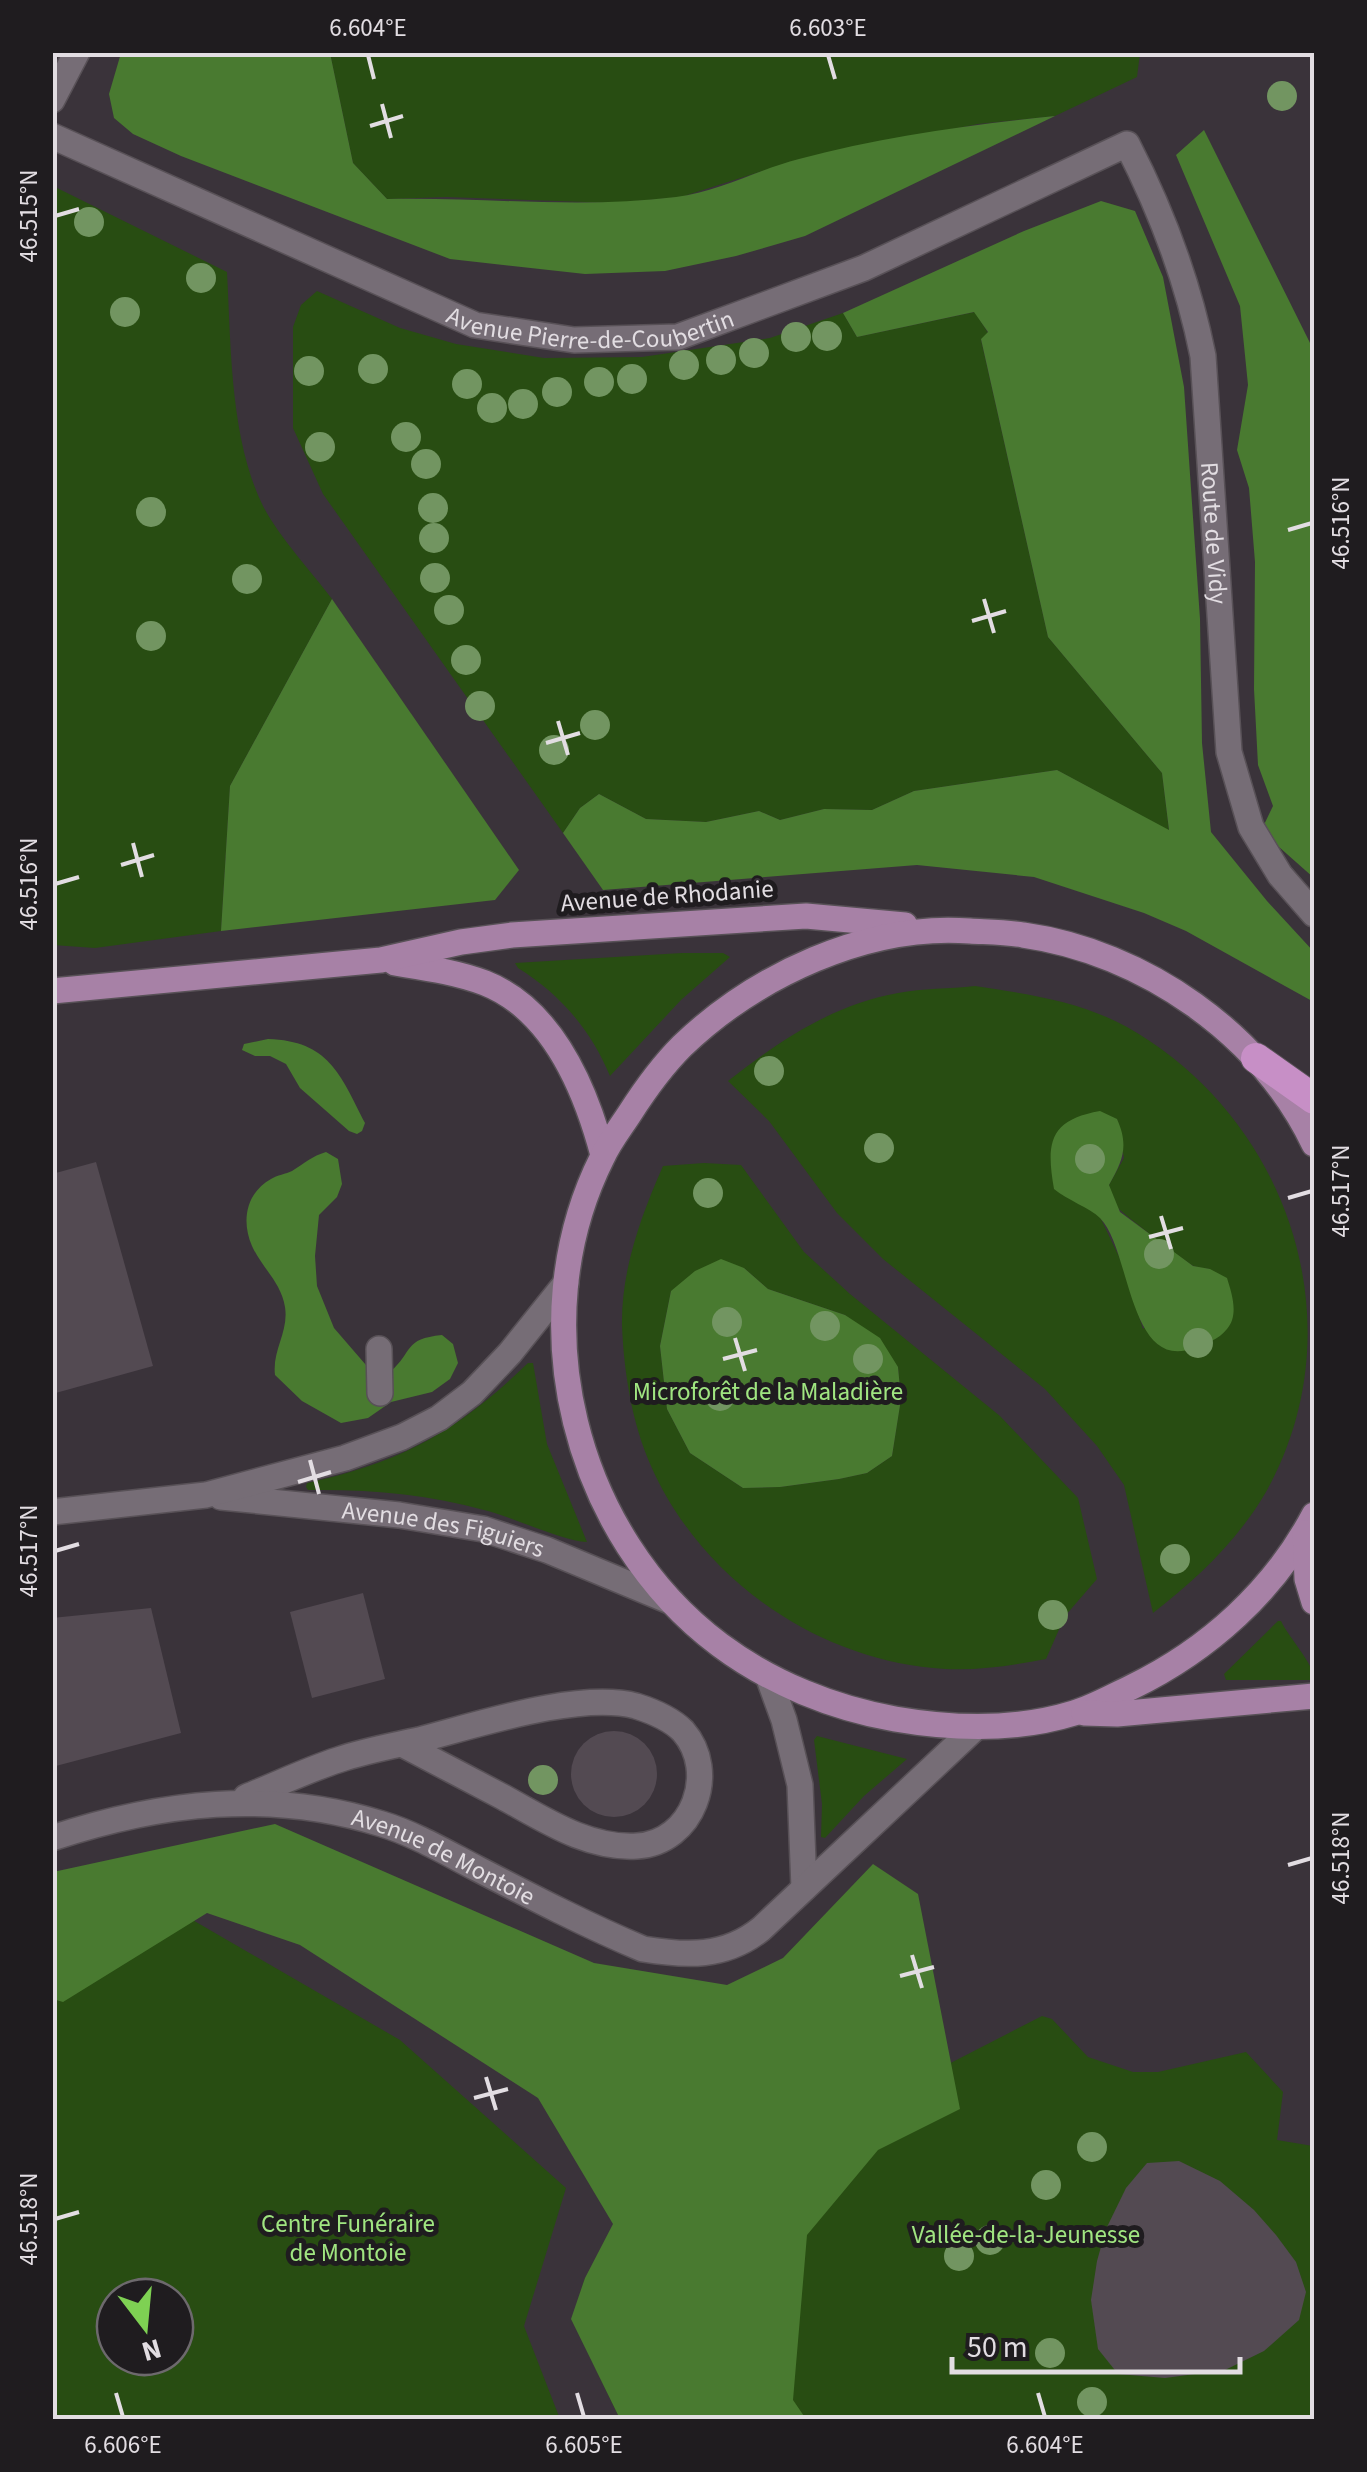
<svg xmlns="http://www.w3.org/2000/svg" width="1367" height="2472" font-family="'Source Sans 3',sans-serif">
  <rect width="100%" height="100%" fill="#3a333a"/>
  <g fill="#284d12" fill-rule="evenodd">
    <polygon points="330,53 1140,53 1137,77 1055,116 978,124 800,159 681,197 615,203 446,197 387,199 353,163"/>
    <path d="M53 186 227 272C231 346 230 439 263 506 279 537 311 571 332 599L230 786 221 931 95 948 53 945Z"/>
    <polygon points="317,291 400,328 456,344 544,358 642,357 770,338 843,313 857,337 975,312 988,333 981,340 1048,637 1162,773 1169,831 1057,770 914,791 872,810 824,809 780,820 759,811 706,822 646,819 599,794 580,808 563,833 323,494 293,428 293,327 301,305"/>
    <path d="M682 953H723L730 957 681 1000 610 1076C591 1030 560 994 518 968L515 963Z"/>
    <path d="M975 986C1027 994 1080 1001 1127 1027 1289 1118 1359 1326 1266 1492 1238 1540 1197 1579 1153 1613L1124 1485 1097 1446 1045 1389 883 1259 837 1213 769 1121 728 1081C779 1041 832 1005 898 993 923 988 949 989 975 986ZM1117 1119 1124 1158 1109 1185C1111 1194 1112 1201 1118 1208 1122 1213 1188 1264 1194 1266 1199 1268 1205 1268 1210 1269L1143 1329 1122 1263 1100 1217Z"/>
    <path d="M704 1163 741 1165 804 1252 850 1294 1000 1416 1078 1498 1097 1579 1065 1616 1046 1659C1010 1666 970 1672 933 1668 813 1657 700 1577 651 1466 632 1423 624 1373 622 1326 621 1270 641 1216 663 1166ZM744 1268 768 1289 845 1315 898 1367 901 1398 892 1456 867 1473 839 1479 780 1487 743 1488 690 1453 667 1409 660 1346 671 1291Z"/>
    <path d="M528 1363H533L547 1444 587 1542C562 1541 513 1517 484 1510 427 1494 368 1489 308 1490L306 1487 307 1483C402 1462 458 1431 528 1363Z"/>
    <path d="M1278 1621H1281C1289 1638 1315 1665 1314 1680H1226L1224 1674Z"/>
    <polygon points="817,1736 907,1759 864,1796 825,1838 821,1837 822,1804 814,1740"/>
    <path d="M134 1886 400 2040 566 2188 524 2326 560 2419 53 2420V1938ZM115 2297H175V2357H115Z"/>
    <polygon points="1042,2016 1052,2019 1088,2057 1133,2072 1158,2072 1246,2052 1283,2092 1277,2140 1313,2146 1314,2419 620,2419 572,2319 585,2278 935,2071"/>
  </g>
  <g fill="#497a30">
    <path d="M121 53H330L353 163 387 199C483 197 580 209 676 197 718 192 759 169 799 159 882 137 970 125 1055 116L805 236 736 256 665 271 585 274 450 259 181 156 133 134 114 118 109 94Z"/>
    <polygon points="1204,130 1314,351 1314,878 1261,831 1273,806 1258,765 1254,689 1255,562 1249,488 1237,450 1248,385 1240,306 1176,155"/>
    <polygon points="1101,201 1135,211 1163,277 1184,387 1200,619 1202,743 1211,832 1267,901 1314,952 1312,1001 1186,931 1144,913 1034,877 917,865 603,890 563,833 580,808 599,794 646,819 706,822 759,811 780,820 824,809 872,810 914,791 1057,770 1169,830 1162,773 1048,637 981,339 988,332 974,312 857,337 843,313 1024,231"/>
    <polygon points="332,599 519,870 495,900 221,931 230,786"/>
    <path d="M268 1039C329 1041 340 1074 365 1123L362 1131 357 1134 349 1131 300 1088 286 1064 270 1056H255L242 1050 244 1044Z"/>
    <path d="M1100 1111 1117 1119C1129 1146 1123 1160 1109 1185L1120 1212 1193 1266 1210 1269 1227 1278C1232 1294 1239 1315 1227 1329 1218 1340 1207 1343 1194 1348 1128 1373 1131 1249 1100 1218 1090 1208 1067 1200 1054 1189 1046 1143 1049 1120 1100 1111Z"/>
    <path d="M326 1152 338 1159 342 1184 337 1197 319 1215 315 1256 317 1286 334 1328 372 1372H390C414 1351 403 1339 442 1335L453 1344 458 1363 450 1379 432 1392 391 1402 368 1418 341 1423 302 1401 275 1375C272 1350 289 1332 285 1307 281 1282 262 1268 252 1246 241 1221 246 1193 271 1179 277 1175 286 1174 292 1171 305 1163 312 1156 326 1152Z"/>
    <polygon points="721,1259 744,1268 768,1289 845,1315 880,1338 898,1367 901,1399 892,1456 867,1473 839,1479 780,1487 743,1488 690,1453 667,1409 660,1346 671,1291 695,1271"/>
    <polygon points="275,1824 594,1963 727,1985 783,1958 873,1864 918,1894 960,2109 878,2150 807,2235 793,2400 806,2419 620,2419 571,2319 585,2278 613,2224 538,2098 300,1945 207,1913 63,2002 53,1999 53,1872"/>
  </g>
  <g fill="#534a52">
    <polygon points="96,1162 153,1366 52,1394 52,1174"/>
    <polygon points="363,1593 385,1679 312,1698 290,1612"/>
    <polygon points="151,1608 181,1733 52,1767 52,1618"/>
    <circle cx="614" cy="1774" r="43"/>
    <polygon points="1179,2161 1220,2181 1254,2210 1276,2235 1296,2262 1306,2292 1299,2320 1264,2351 1225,2370 1165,2378 1118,2374 1098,2349 1091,2300 1097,2261 1106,2229 1126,2188 1147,2163"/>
  </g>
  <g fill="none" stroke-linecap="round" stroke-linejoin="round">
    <g stroke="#585157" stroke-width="28">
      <g id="minor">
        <polyline points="52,100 77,52"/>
        <path id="s1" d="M52 136 475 325 574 340 678 337 864 268 1127 144C1162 212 1188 281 1203 356L1229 752 1251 827 1280 875 1314 914"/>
        <polyline points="379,1349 380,1393"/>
        <path id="s2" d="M221 1497 399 1515 483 1529 547 1550 672 1602"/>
        <polyline points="52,1512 206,1495 345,1458 402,1437 439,1418 472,1393 510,1353 566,1283"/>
        <polyline points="768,1676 784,1720 800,1785 804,1888"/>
        <path d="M246 1797C276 1785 307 1770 338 1760 364 1751 392 1746 419 1740 477 1725 579 1691 636 1706 652 1711 671 1719 683 1731 719 1772 693 1843 637 1846 588 1849 545 1820 503 1797 469 1779 436 1762 402 1744"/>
        <path id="s3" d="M52 1838C161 1802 270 1789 382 1824 415 1834 447 1853 478 1869 532 1897 586 1925 643 1949 686 1956 725 1958 761 1929L976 1727"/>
      </g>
    </g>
    <g stroke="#585157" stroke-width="28">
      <g id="major">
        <path d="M395 963C426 968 456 972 485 983 553 1010 586 1091 603 1155"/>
        <polyline points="52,991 381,960 461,942 512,935 806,916 905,925"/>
        <path d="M1314 1144C1261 1034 1144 952 1023 935 1006 932 988 932 970 931 867 923 755 976 682 1046 661 1067 646 1088 630 1113 621 1127 609 1142 602 1158 520 1322 574 1536 720 1645 771 1683 833 1708 895 1719 953 1729 1016 1731 1074 1713 1094 1707 1113 1696 1132 1687 1208 1650 1274 1591 1314 1515"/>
        <polyline points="1305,1533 1307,1579 1314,1602"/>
        <polyline points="1084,1713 1117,1714 1314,1696"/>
      </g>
    </g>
    <g stroke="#585157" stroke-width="32">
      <polyline id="highway" points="1256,1058 1314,1099"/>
    </g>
    <use href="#minor" stroke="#766d76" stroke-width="25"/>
    <use href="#major" stroke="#a781a6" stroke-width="25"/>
    <use href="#highway" stroke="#c78fc6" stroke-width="30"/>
  </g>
  <g fill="#729561">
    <circle cx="1282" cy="96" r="15"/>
    <circle cx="89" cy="222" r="15"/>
    <circle cx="201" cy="278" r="15"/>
    <circle cx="125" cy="312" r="15"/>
    <circle cx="827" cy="336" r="15"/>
    <circle cx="796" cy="337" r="15"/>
    <circle cx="754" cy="353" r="15"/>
    <circle cx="721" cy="360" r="15"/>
    <circle cx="684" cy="365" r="15"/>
    <circle cx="373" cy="369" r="15"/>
    <circle cx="309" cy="371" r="15"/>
    <circle cx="632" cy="379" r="15"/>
    <circle cx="599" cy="382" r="15"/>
    <circle cx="467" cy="384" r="15"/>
    <circle cx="557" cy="392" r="15"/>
    <circle cx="523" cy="404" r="15"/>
    <circle cx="492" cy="408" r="15"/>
    <circle cx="406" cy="437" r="15"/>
    <circle cx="320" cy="447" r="15"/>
    <circle cx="426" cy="464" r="15"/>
    <circle cx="433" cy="508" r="15"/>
    <circle cx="151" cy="512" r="15"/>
    <circle cx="434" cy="538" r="15"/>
    <circle cx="435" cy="578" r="15"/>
    <circle cx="247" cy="579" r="15"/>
    <circle cx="449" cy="610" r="15"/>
    <circle cx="151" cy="636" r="15"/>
    <circle cx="466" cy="660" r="15"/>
    <circle cx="480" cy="706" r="15"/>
    <circle cx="595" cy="725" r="15"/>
    <circle cx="554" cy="750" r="15"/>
    <circle cx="769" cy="1071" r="15"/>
    <circle cx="879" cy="1148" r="15"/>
    <circle cx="1090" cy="1159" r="15"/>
    <circle cx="708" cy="1193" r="15"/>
    <circle cx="1159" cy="1254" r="15"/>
    <circle cx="727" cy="1322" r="15"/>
    <circle cx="825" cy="1326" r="15"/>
    <circle cx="1198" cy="1343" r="15"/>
    <circle cx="868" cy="1359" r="15"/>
    <circle cx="720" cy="1396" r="15"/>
    <circle cx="1175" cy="1559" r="15"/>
    <circle cx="1053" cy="1615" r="15"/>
    <circle cx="543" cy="1780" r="15"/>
    <circle cx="1092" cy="2147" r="15"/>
    <circle cx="1046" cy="2185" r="15"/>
    <circle cx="990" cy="2240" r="15"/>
    <circle cx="959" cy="2256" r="15"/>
    <circle cx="1050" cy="2353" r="15"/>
    <circle cx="1092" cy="2402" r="15"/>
  </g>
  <path fill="none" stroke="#e2dde2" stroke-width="4" d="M368 55 374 79M828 55 835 79M382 104 391 138M370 126 403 116M55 216 79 209M1288 530 1312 523M984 599 994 633M972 621 1006 611M558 721 568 755M546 743 580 733M133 843 142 877M121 865 154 855M55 884 79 877M1288 1198 1312 1191M1161 1216 1171 1249M1149 1237 1183 1228M735 1338 745 1371M723 1359 757 1350M310 1460 319 1494M298 1482 331 1472M55 1551 79 1544M1288 1865 1312 1858M912 1955 922 1988M900 1976 934 1967M486 2077 496 2110M474 2098 508 2089M55 2219 79 2212M116 2393 123 2417M577 2393 584 2417M1038 2393 1045 2417"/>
  <g text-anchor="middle" stroke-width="10" stroke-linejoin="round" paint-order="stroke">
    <g font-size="25" fill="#e2dde2" stroke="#1f1c1f">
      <text dy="9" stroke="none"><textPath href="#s1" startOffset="580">Avenue Pierre-de-Coubertin</textPath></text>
      <text dy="9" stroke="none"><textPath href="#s1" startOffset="1560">Route de Vidy</textPath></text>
      <text transform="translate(667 895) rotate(-4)" y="9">Avenue de Rhodanie</text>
      <text dy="9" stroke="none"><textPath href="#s2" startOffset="225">Avenue des Figuiers</textPath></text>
      <text dy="9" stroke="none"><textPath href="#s3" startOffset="405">Avenue de Montoie</textPath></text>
    </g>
    <g font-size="25" fill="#a0e581" stroke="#1f1c1f">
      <text x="768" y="1400">Microforêt de la Maladière</text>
      <text x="348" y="2232">Centre Funéraire<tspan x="348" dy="29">de Montoie</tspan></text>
      <text x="1026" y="2243">Vallée-de-la-Jeunesse</text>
    </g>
  </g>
  <rect width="1367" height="2472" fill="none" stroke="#1f1c1f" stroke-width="110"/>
  <g transform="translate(145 2327) rotate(164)"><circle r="48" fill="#1f1c1f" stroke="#6d696d" stroke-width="2.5"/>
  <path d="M0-8L18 38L0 25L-18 38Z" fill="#7ed153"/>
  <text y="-15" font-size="28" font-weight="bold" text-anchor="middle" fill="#e2dde2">N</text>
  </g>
  <path d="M952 2357v15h288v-15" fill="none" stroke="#e2dde2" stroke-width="5"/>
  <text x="967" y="2357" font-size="30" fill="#e2dde2" stroke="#1f1c1f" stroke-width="8" paint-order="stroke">50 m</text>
  <rect x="55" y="55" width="1257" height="2362" fill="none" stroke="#e2dde2" stroke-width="4"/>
  <g font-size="25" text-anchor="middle" fill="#e2dde2">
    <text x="368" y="36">6.604°E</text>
    <text x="828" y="36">6.603°E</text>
    <text transform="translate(28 216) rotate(-90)" y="9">46.515°N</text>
    <text transform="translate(1340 523) rotate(-90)" y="9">46.516°N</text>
    <text transform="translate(28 884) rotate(-90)" y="9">46.516°N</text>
    <text transform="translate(1340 1191) rotate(-90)" y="9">46.517°N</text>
    <text transform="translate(28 1551) rotate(-90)" y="9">46.517°N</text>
    <text transform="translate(1340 1858) rotate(-90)" y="9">46.518°N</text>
    <text transform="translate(28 2219) rotate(-90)" y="9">46.518°N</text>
    <text x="123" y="2453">6.606°E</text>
    <text x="584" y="2453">6.605°E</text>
    <text x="1045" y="2453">6.604°E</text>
  </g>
</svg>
